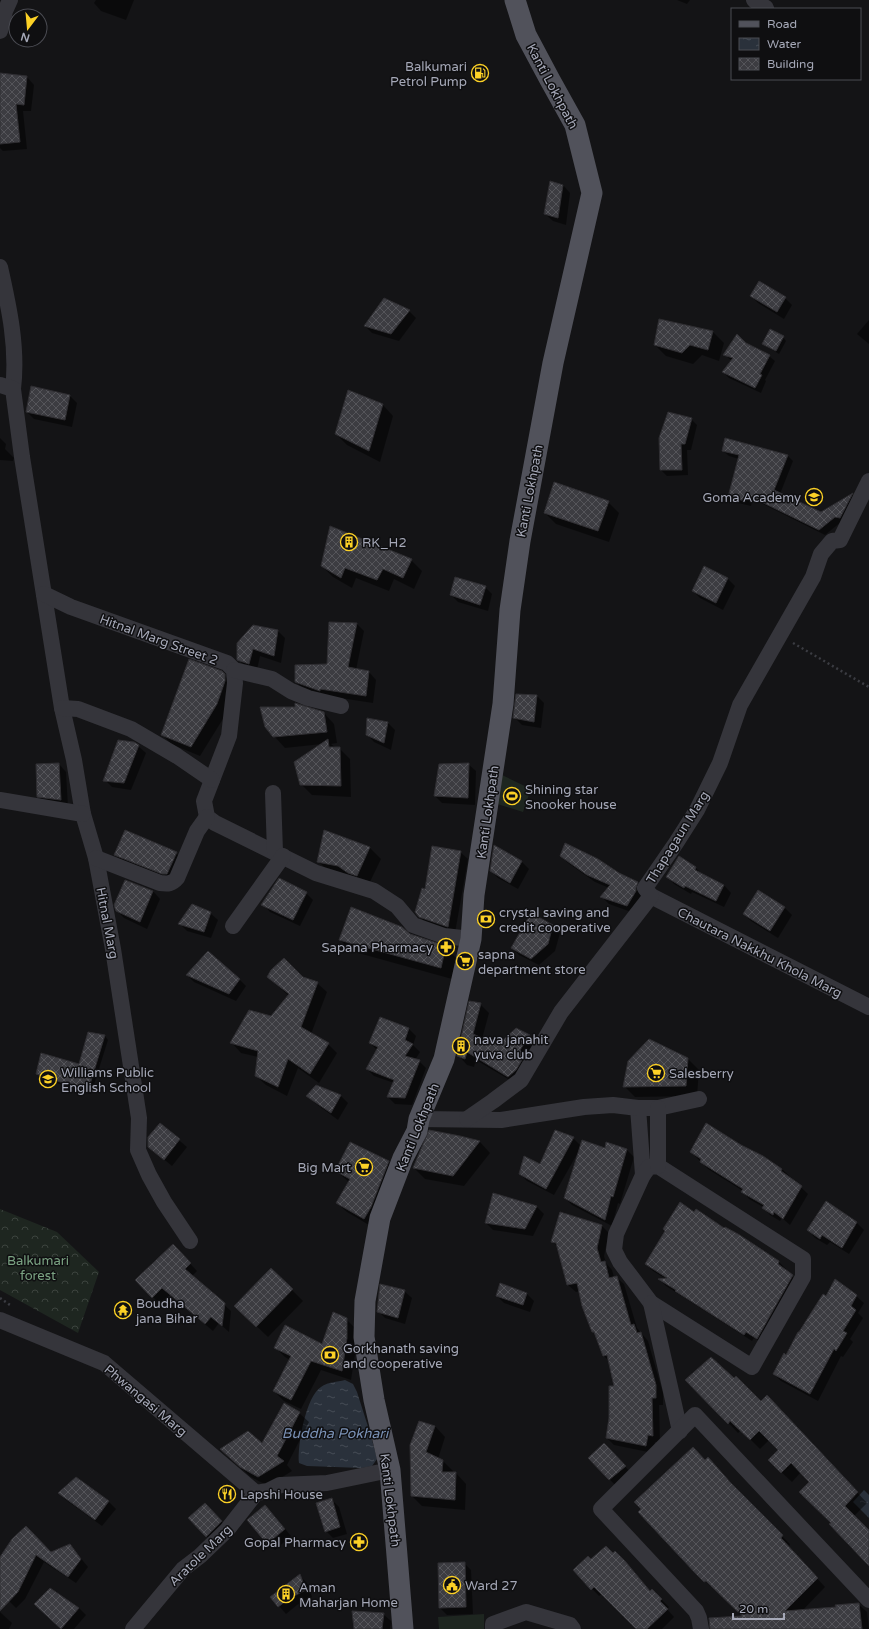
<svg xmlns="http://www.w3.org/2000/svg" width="869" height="1629" font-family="'Varela Round',sans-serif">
  <defs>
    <pattern id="forest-crowns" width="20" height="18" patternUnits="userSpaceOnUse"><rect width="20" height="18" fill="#1e2620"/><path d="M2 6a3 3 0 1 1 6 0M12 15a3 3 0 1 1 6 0" fill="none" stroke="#3c433e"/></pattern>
    <pattern id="water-ripples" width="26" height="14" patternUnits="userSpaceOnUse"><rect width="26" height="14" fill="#2a313b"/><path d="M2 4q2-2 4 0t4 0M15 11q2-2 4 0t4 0" fill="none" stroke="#464c55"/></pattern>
    <pattern id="building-cross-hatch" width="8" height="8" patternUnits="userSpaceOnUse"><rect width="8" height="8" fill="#3c3c41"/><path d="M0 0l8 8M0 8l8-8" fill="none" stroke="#55555a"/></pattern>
  </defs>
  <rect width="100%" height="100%" fill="#141416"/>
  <polygon fill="url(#forest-crowns)" points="0,1209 57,1232 99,1272 78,1333 0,1290"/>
  <g fill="#1e2620">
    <polygon points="502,775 531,789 523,812 494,803"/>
    <polygon points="484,1614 484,1629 439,1629 438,1617"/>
  </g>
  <g fill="url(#water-ripples)">
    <path d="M345 1380 353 1384 357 1392 371 1436 377 1459 372 1466 362 1468 307 1466 299 1463C297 1446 306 1396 321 1387 328 1382 337 1382 345 1380Z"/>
    <polygon points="864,1490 869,1495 869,1518 853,1502"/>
  </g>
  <g fill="#0007">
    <polygon points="96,0 134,0 126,20 101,11 94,3"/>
    <polygon points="677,0 690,0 687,4"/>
    <polygon points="0,74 27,77 34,85 31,111 23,111 27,149 3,151 0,148"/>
    <polygon points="563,185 570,193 566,225 553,221 545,214"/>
    <polygon points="751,296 785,298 792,305 784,319 758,303"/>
    <polygon points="409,311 416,318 399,341 372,333 365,326"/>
    <polygon points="869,320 869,344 857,334"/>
    <polygon points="713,332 724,343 719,361 702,355 693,364 666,356 655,345"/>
    <polygon points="783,337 786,341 779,354 763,344"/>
    <polygon points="746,343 769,356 775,361 765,380 766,381 761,393 729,378 723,372 732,361 725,355"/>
    <polygon points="70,396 77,403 72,427 34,419 27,412"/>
    <polygon points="382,404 393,416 380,462 347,445 336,434"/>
    <polygon points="691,419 697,425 691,450 687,450 688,475 667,476 661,470"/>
    <polygon points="0,438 6,444 5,449 14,458 13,461 0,460"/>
    <polygon points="726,440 788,456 793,461 780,494 821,514 852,494 857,499 841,522 825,535 753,499 751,506 734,502 729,497 739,459 729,456 723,451"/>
    <polygon points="608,502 619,513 609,542 556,524 545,513"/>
    <polygon points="411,560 422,571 414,589 394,579 389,591 356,578 352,588 333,577 322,566"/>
    <polygon points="705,567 728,579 735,586 723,610 700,598 693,591"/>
    <polygon points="485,587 492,594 488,611 458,602 451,595"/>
    <polygon points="330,623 357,624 364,631 356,670 369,672 376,680 373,703 327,696 303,689 296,682 328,665"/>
    <polygon points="253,626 278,631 285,638 281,663 260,656 257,670 246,667 238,659"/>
    <polygon points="221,672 234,685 226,714 200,756 171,744 162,734"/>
    <polygon points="517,695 537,696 544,703 541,728 522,725 514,717"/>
    <polygon points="323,712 334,724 337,743 331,744 336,748 339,748 350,759 351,797 312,795 301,784 322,744 285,748 274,736"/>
    <polygon points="388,723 395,730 391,750 374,742 367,734"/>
    <polygon points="138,746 146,753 131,790 112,787 105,780"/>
    <polygon points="59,764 66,772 68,807 45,803 38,796"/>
    <polygon points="468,764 476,771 475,805 442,803 435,796 440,765"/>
    <polygon points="324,832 370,848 381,859 368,886 329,872 318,861"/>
    <polygon points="495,846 522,862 529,869 518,889 498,878 491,871"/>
    <polygon points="460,852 468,859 455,933 427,924 419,916 426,890"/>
    <polygon points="176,853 187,864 178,885 126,866 115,855"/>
    <polygon points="561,856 619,874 637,883 644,890 634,913 609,904 602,897 609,888 595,882 568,863"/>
    <polygon points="679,858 696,868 703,876 724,885 731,893 724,907 692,892 691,894 674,884 667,876"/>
    <polygon points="153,891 160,899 147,929 124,918 117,911"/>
    <polygon points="758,891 785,908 792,915 778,938 751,921 744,914"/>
    <polygon points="306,893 313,900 300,926 270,912 263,904"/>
    <polygon points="210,913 218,920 211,938 187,931 180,924"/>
    <polygon points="553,926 560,933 555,951 539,965 519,955 512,948"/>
    <polygon points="409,935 445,947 456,958 452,979 351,951 340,940"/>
    <polygon points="187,975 239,979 246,986 236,1001 194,982"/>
    <polygon points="268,977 302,977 317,983 327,992 311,1034 328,1044 337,1053 319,1083 298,1068 287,1096 266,1085 256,1076 258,1057 241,1053 232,1043 272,1018 289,996"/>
    <polygon points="480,1004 489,1013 482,1039 498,1046 529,1036 538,1045 518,1085 476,1060 474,1067 467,1065 458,1055"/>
    <polygon points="408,1028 416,1036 413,1045 420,1052 415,1060 419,1061 426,1068 412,1105 395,1104 388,1097 394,1083 374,1076 367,1069 377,1050 370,1043"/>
    <polygon points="88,1033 105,1036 108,1040 91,1094 40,1078 37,1074 79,1065"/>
    <polygon points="688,1059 699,1070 697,1096 635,1097 624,1086"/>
    <polygon points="316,1086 341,1096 348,1103 338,1120 315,1103 308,1096"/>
    <polygon points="160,1124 187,1147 172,1166 149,1147"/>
    <polygon points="430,1131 480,1142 490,1153 464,1186 425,1179 414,1168"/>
    <polygon points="573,1138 581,1146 605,1149 607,1144 627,1150 634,1157 620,1204 618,1203 612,1226 572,1205 565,1198 581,1147 554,1195 527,1181 520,1174 541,1166"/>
    <polygon points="691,1152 782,1169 808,1194 790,1225 782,1218 780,1221 770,1215 763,1207 749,1199 743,1191 708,1169"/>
    <polygon points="388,1162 398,1172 374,1228 347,1212 337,1203 349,1182 336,1171"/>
    <polygon points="494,1195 537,1207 544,1214 533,1236 493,1230 486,1223"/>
    <polygon points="560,1214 602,1226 609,1233 604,1256 606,1263 612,1270 614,1277 616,1277 624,1284 637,1328 648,1341 663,1393 663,1405 659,1405 660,1443 655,1442 653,1453 614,1445 607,1438 615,1387 609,1361 604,1356 583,1306 580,1291 576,1292 568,1285 559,1248 552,1241"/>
    <polygon points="695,1214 738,1235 779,1262 786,1269 785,1271 800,1283 765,1345 754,1338 752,1341 666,1286 660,1280 666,1279 653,1271 646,1264"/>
    <polygon points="857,1223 864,1230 849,1254 830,1242 827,1245 815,1238 808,1230"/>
    <polygon points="180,1253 197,1271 192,1276 231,1311 229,1332 219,1323 213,1331 170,1295 160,1304 153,1297"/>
    <polygon points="271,1269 303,1301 268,1337 235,1306"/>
    <polygon points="404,1291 412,1298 405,1324 385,1318 378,1311"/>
    <polygon points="527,1294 534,1301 530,1312 504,1303 497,1296"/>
    <polygon points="856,1296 864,1303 858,1313 863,1318 850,1339 853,1342 843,1357 841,1356 818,1401 781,1381 774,1374 826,1297"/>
    <polygon points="346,1319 356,1329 356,1348 351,1380 321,1370 301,1409 284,1401 274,1391 290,1360 285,1357 275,1347 323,1346"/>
    <polygon points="687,1380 761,1403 777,1406 867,1503 854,1516 869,1531 869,1565 832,1523 810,1482 801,1472 792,1482 779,1470 779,1450 769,1440 760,1449 741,1430 738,1433"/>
    <polygon points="299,1413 309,1422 287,1465 292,1471 268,1486 251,1477 221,1450 263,1445"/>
    <polygon points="420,1422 435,1426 445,1437 438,1459 443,1461 453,1471 453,1473 456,1473 466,1484 465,1510 422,1506 412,1496"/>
    <polygon points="611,1451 632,1474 617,1487 589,1458"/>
    <polygon points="705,1461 790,1544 789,1547 825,1587 802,1611 837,1608 858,1604 867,1612 869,1629 721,1629 744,1617 698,1574"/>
    <polygon points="59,1493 108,1501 116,1509 102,1526 66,1500"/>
    <polygon points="331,1499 339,1507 347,1534 333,1538 326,1531"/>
    <polygon points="212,1511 228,1529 214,1544 190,1518"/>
    <polygon points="272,1513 291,1536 275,1550 268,1543"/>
    <polygon points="70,1545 88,1567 76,1583 44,1562 25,1599 16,1608 0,1592 0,1559 51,1553"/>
    <polygon points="615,1552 632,1569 650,1591 652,1590 669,1607 667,1609 674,1617 662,1629 637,1629 602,1594 599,1596 574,1570 591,1560"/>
    <polygon points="464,1563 471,1570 473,1614 447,1615 440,1608 439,1564"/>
    <polygon points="300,1576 307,1583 312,1597 297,1605 286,1614 279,1606"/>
    <polygon points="51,1590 79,1608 86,1615 74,1629 62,1629 42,1611"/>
    <polygon points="0,1612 12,1623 9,1629 0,1629"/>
    <polygon points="383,1614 391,1621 390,1629 355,1629"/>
  </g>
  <g fill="url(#building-cross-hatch)" stroke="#2f2e32">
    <polygon points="0,73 27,76 24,105 16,104 20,142 0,144"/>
    <polygon points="550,181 563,185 558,218 544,214"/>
    <polygon points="759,281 786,297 777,312 750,296"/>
    <polygon points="384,298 410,310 391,334 364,326"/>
    <polygon points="659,319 713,331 708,350 690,345 682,353 654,345"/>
    <polygon points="770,329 784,336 776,351 762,344"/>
    <polygon points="737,334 746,343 770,355 760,374 762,375 755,388 722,372 733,358 723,355"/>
    <polygon points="31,386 70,395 65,420 26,412"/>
    <polygon points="348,390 383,404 369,451 335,434"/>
    <polygon points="668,412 692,418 685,444 681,444 682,470 660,470 659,438"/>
    <polygon points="725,438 788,455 774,490 821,512 853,493 840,518 835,517 819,530 747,495 745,501 728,497 739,455 722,451"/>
    <polygon points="554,482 609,501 598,531 544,513"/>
    <polygon points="330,526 412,559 403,578 383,569 377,580 345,568 341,578 321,566"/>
    <polygon points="704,566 728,578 716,603 692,591"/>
    <polygon points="455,577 486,586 480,605 450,595"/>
    <polygon points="329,622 357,623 348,667 369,671 366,696 320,689 320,691 295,682 295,665 327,664"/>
    <polygon points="253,625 278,630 274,656 253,649 249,664 237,660 237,643"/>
    <polygon points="189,659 222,671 225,674 225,681 217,704 191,747 161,735"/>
    <polygon points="516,694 537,695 534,722 513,718"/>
    <polygon points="295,703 324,712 327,732 273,737 265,727 260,707 295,707"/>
    <polygon points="367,718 388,722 384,743 366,735"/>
    <polygon points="328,739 329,747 340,747 341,786 300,785 294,762"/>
    <polygon points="118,740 134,742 139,745 124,783 103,781"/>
    <polygon points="59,763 61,800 37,797 36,764"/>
    <polygon points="469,763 468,798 434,796 439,764"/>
    <polygon points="125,830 177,852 167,874 162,874 114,855"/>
    <polygon points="324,830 370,847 357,876 348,873 338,866 317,862"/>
    <polygon points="565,843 598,859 619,873 638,882 636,888 636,891 627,906 600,897 610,885 587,875 560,856"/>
    <polygon points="494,845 522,861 510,883 490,871"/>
    <polygon points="432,846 461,851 448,927 419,917 415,912 422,888 425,889"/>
    <polygon points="679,856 696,867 695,870 724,885 716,901 685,886 684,888 666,877"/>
    <polygon points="279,878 307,892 293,920 261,905"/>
    <polygon points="125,880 153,891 140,922 116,911 114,905"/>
    <polygon points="758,890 785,907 770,931 743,914"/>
    <polygon points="192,904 211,912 204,932 178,924"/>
    <polygon points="351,907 402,927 410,934 446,946 441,968 339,940"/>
    <polygon points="531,913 553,925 548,944 531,959 511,948"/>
    <polygon points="208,951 240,979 229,994 186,975"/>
    <polygon points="284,958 303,977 318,982 301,1027 329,1043 310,1074 288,1059 278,1087 255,1076 258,1051 230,1043 249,1010 271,1016 289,994 267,977 271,970"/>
    <polygon points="469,1001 481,1003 473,1034 498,1045 516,1028 530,1035 520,1050 525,1055 516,1070 508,1077 467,1052 465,1059 457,1056"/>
    <polygon points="380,1017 409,1028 405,1040 413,1044 405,1056 420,1060 405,1098 387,1097 394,1080 366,1069 378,1047 369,1043"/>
    <polygon points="88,1032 105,1035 88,1091 36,1074 41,1053 79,1064"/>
    <polygon points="649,1039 688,1058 686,1086 623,1087 628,1061"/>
    <polygon points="316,1085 341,1095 331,1113 306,1096"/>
    <polygon points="160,1123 180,1139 164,1160 148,1147 148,1137"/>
    <polygon points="706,1123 741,1145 763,1156 782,1169 781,1171 802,1186 783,1219 774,1212 773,1215 762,1208 764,1205 741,1192 743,1189 700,1162 701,1159 690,1152"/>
    <polygon points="429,1130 460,1136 480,1141 453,1176 413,1168"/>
    <polygon points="555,1130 574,1137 546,1189 519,1174 524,1156 540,1164"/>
    <polygon points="582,1140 605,1148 606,1142 627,1149 613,1197 611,1196 605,1220 564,1198"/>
    <polygon points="350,1142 389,1161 371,1207 364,1219 336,1203 350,1179 335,1171"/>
    <polygon points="493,1193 537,1206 525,1229 485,1223"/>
    <polygon points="826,1201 857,1222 842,1248 822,1235 820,1239 807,1230"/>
    <polygon points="680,1202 694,1212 696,1209 724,1228 725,1227 738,1234 779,1261 778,1264 793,1275 757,1339 746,1332 744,1335 675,1291 676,1290 658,1279 667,1278 645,1264 665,1231 663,1229"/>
    <polygon points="560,1212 602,1225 597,1248 601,1262 605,1261 609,1278 617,1276 631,1325 634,1324 637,1333 641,1332 656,1385 656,1398 652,1398 653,1436 648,1435 646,1446 606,1438 609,1418 609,1386 614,1386 607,1355 603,1356 594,1332 592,1332 582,1306 577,1283 567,1285 556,1243 551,1242"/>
    <polygon points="173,1244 191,1263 185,1269 225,1303 222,1326 211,1317 205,1324 162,1288 152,1298 135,1280"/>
    <polygon points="271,1268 293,1289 256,1327 234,1306"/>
    <polygon points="835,1279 857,1295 851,1306 856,1310 843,1331 847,1333 836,1351 834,1349 810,1394 773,1374 784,1353 786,1355 798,1332 799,1332 823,1294 826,1296"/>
    <polygon points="500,1283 527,1293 523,1305 496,1296"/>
    <polygon points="380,1284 405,1290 398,1318 377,1312"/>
    <polygon points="333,1312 347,1318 347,1338 342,1371 311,1361 291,1400 273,1391 291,1356 274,1348 285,1325 322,1344"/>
    <polygon points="711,1357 734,1378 736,1376 761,1401 767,1395 858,1492 845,1506 869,1530 869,1566 829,1524 831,1523 799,1492 809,1482 791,1463 781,1473 768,1460 778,1450 759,1431 750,1440 730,1421 728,1424 685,1380"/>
    <polygon points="284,1403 300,1412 277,1456 284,1461 258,1477 240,1467 220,1449 248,1431 262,1443"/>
    <polygon points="419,1421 435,1426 426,1452 443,1460 442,1472 456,1472 455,1500 411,1496 410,1445"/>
    <polygon points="604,1443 626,1466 609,1480 588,1458"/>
    <polygon points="693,1447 705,1460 708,1457 730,1482 783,1535 781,1538 818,1578 785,1611 836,1607 835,1605 859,1603 862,1629 710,1629 709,1618 742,1616 706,1581 704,1582 697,1575 638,1512 641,1509 634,1502"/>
    <polygon points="76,1477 109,1501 95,1520 58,1493"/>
    <polygon points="332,1498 340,1527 325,1532 316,1503"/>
    <polygon points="205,1503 222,1521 206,1537 188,1518"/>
    <polygon points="265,1505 285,1529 267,1544 247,1520"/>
    <polygon points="26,1526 51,1552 70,1544 81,1559 68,1577 36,1555 18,1592 0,1611 0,1557 12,1539"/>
    <polygon points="606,1546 613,1553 615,1551 625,1561 650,1591 652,1589 662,1599 660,1601 668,1609 647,1629 636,1629 594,1587 591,1590 573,1570 588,1556 591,1559"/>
    <polygon points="465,1562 466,1607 439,1608 438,1563"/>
    <polygon points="300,1574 306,1590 290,1598 278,1607 270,1597"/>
    <polygon points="50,1588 79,1608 61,1629 34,1604"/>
    <polygon points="352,1611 384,1613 382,1629 354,1629"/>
  </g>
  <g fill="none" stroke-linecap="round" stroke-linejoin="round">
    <g stroke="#3b3c42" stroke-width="2.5" stroke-dasharray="2 3" stroke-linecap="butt">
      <polyline points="793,643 869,687"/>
      <polyline points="0,1298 10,1305"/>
    </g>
    <g stroke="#35353b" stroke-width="16">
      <polyline points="754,0 766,8"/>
      <polyline points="0,31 5,11 10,0"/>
      <path d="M0 267C9 307 18 348 13 389"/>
      <polyline points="0,385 13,389 22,457 62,708 74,760 83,814 96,858 113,949 139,1118 138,1150 149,1175 164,1202 190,1241"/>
      <polyline points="44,594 71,607 227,663 234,670 235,683 229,736 204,801 207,817 215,823 316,873 374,891 397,906 413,925 444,936 471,939"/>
      <polyline points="234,670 272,679 291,691 308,698 341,706"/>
      <polyline points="62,708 78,709 131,729 177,756 212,780"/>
      <polyline points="273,793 275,852"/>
      <polyline points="0,800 83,814"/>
      <path d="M96 858 160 883C168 884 172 884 177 878L197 831 207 817"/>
      <polyline points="651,896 869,1007"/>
      <polyline points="233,926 283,856"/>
      <polyline points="638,1108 643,1175"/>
      <polyline points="419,1119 501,1120 584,1107 613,1105 638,1108 658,1108 699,1099"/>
      <polyline points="467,1119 493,1101 521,1080 561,1012 651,896 645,888 676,843 697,810 720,763 740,705 813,577 821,554 832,541 840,540 869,481"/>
      <polygon points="658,1166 803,1259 803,1277 752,1367 651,1303 620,1262 614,1250 616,1234 643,1175 649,1167"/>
      <polyline points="658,1166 658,1108"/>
      <polyline points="651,1303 680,1431"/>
      <polyline points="0,1320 104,1363 256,1493"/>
      <polyline points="133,1629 183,1569 200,1556 227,1530 256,1493 268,1491 280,1485 327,1483 390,1470"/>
      <polyline points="493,1629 493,1624 526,1612 570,1625 573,1629"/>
      <polyline points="701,1629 699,1618 696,1611 601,1509 695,1415 869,1600"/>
    </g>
    <polyline stroke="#51525b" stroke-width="21" points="403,1629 390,1470 374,1400 364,1337 365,1301 380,1218 403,1158 417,1131 419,1119 444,1059 471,939 474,895 503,704 510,610 520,541 553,363 592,193 575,125 550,80 526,35 515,0"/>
  </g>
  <defs>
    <g id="fuel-ring" transform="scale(0.9)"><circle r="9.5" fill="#0f0f11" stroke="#fcd126" stroke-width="1.5"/><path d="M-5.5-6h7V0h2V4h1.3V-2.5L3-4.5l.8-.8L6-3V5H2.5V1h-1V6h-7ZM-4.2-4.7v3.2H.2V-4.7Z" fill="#fcd126"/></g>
    <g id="school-ring" transform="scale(0.9)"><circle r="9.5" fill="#0f0f11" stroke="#fcd126" stroke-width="1.5"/><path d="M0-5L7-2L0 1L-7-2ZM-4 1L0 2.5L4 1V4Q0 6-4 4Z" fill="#fcd126"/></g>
    <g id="building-ring" transform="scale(0.9)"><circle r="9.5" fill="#0f0f11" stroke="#fcd126" stroke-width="1.5"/><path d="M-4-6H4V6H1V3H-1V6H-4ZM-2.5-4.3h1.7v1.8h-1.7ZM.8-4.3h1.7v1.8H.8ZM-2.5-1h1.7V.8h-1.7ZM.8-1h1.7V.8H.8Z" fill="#fcd126"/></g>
    <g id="stadium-ring" transform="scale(0.9)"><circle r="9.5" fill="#0f0f11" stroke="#fcd126" stroke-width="1.5"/><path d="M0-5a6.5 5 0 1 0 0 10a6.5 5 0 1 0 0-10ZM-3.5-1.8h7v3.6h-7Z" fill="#fcd126"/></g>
    <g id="bank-ring" transform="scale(0.9)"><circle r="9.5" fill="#0f0f11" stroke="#fcd126" stroke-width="1.5"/><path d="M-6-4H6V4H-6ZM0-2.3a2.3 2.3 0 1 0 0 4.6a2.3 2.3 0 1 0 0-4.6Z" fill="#fcd126"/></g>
    <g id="pharmacy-ring" transform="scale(0.9)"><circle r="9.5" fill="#0f0f11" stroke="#fcd126" stroke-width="1.5"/><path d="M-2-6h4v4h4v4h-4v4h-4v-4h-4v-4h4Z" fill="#fcd126"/></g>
    <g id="supermarket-ring" transform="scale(0.9)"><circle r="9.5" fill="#0f0f11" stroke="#fcd126" stroke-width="1.5"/><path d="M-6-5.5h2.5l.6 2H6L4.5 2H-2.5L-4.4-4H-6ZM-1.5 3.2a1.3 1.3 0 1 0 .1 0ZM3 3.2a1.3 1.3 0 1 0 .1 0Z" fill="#fcd126"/></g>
    <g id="temple-ring" transform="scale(0.9)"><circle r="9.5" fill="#0f0f11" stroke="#fcd126" stroke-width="1.5"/><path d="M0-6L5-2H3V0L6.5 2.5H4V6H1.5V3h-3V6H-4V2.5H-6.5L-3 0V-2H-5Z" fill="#fcd126"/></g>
    <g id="restaurant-ring" transform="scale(0.9)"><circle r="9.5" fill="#0f0f11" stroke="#fcd126" stroke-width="1.5"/><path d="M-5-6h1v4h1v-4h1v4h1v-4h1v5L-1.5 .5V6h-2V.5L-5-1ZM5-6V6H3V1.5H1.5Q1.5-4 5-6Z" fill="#fcd126"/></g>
    <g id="civic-ring" transform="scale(0.9)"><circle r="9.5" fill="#0f0f11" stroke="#fcd126" stroke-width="1.5"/><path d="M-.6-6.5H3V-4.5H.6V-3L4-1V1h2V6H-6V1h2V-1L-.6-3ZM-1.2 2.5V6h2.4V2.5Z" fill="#fcd126"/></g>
  </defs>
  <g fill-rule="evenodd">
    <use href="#fuel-ring" x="480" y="73"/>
    <use href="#school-ring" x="814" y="497"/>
    <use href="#building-ring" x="349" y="542"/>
    <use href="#stadium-ring" x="512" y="796"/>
    <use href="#bank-ring" x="486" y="919"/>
    <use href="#pharmacy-ring" x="446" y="947"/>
    <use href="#supermarket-ring" x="465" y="961"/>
    <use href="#building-ring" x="461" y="1046"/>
    <use href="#supermarket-ring" x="656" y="1073"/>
    <use href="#school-ring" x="48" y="1079"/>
    <use href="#supermarket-ring" x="364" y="1167"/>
    <use href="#temple-ring" x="123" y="1310"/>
    <use href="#bank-ring" x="330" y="1355"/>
    <use href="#restaurant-ring" x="227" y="1494"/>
    <use href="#pharmacy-ring" x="359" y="1542"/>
    <use href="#civic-ring" x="452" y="1585"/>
    <use href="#building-ring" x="286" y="1594"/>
  </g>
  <g text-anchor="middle" stroke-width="3" stroke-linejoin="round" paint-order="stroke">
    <g font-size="13" fill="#a5a8b7" stroke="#0f0f11" text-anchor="start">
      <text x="467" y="71" text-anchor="end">Balkumari<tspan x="467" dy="15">Petrol Pump</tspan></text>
      <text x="801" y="502" text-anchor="end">Goma Academy</text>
      <text x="362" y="547">RK_H2</text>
      <text x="525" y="794">Shining star<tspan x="525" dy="15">Snooker house</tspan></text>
      <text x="499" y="917">crystal saving and<tspan x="499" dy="15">credit cooperative</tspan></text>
      <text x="433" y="952" text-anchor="end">Sapana Pharmacy</text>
      <text x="478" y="959">sapna<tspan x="478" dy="15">department store</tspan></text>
      <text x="474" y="1044">nava janahit<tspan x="474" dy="15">yuva club</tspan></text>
      <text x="61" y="1077">Williams Public<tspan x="61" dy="15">English School</tspan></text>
      <text x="669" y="1078">Salesberry</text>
      <text x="351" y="1172" text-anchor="end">Big Mart</text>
      <text x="136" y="1308">Boudha<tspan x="136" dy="15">jana Bihar</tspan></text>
      <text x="343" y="1353">Gorkhanath saving<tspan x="343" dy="15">and cooperative</tspan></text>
      <text x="240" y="1499">Lapshi House</text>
      <text x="346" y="1547" text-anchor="end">Gopal Pharmacy</text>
      <text x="465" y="1590">Ward 27</text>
      <text x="299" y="1592">Aman<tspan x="299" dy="15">Maharjan Home</tspan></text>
    </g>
    <g font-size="13" fill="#a5a8b7" stroke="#0f0f11">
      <text transform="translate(553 86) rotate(62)" y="5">Kanti Lokhpath</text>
      <text transform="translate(529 491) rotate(-79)" y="5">Kanti Lokhpath</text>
      <text transform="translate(159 639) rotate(20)" y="5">Hitnal Marg Street 2</text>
      <text transform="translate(487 812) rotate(-82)" y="5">Kanti Lokhpath</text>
      <text transform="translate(677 837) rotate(-58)" y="5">Thapagaun Marg</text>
      <text transform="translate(108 923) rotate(79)" y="5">Hitnal Marg</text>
      <text transform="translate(760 952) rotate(27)" y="5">Chautara Nakkhu Khola Marg</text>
      <text transform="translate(417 1127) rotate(-68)" y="5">Kanti Lokhpath</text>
      <text transform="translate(146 1400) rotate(40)" y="5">Phwangasi Marg</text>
      <text transform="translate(391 1500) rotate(83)" y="5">Kanti Lokhpath</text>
      <text transform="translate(200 1555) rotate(-44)" y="5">Aratole Marg</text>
    </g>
    <g font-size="13" fill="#7ba383" stroke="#0f0f11">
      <text x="38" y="1265">Balkumari<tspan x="38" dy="15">forest</tspan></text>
    </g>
    <g font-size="14" font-style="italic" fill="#7a91b5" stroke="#0f0f11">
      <text x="335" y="1438">Buddha Pokhari</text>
    </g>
  </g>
  <rect x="731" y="8" width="130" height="72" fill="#0f0f11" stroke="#4b4c53"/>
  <rect x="739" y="21" width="20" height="6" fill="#51525b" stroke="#4b4c53"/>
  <text x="767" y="28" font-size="12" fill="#a5a8b7">Road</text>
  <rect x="739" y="38" width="20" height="12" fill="url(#water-ripples)" stroke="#4b4c53"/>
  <text x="767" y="48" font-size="12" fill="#a5a8b7">Water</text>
  <rect x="739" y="58" width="20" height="12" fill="url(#building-cross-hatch)" stroke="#4b4c53"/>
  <text x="767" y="68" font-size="12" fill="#a5a8b7">Building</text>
  <g transform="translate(28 28) rotate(196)"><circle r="19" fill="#0f0f11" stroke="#4b4c53"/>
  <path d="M0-3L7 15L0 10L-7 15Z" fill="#fcd126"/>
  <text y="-6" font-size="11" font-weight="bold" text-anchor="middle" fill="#a5a8b7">N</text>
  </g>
  <path d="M733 1613v6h51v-6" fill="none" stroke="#a5a8b7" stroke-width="2"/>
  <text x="739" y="1613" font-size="12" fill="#a5a8b7" stroke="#0f0f11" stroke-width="3" paint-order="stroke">20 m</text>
</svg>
